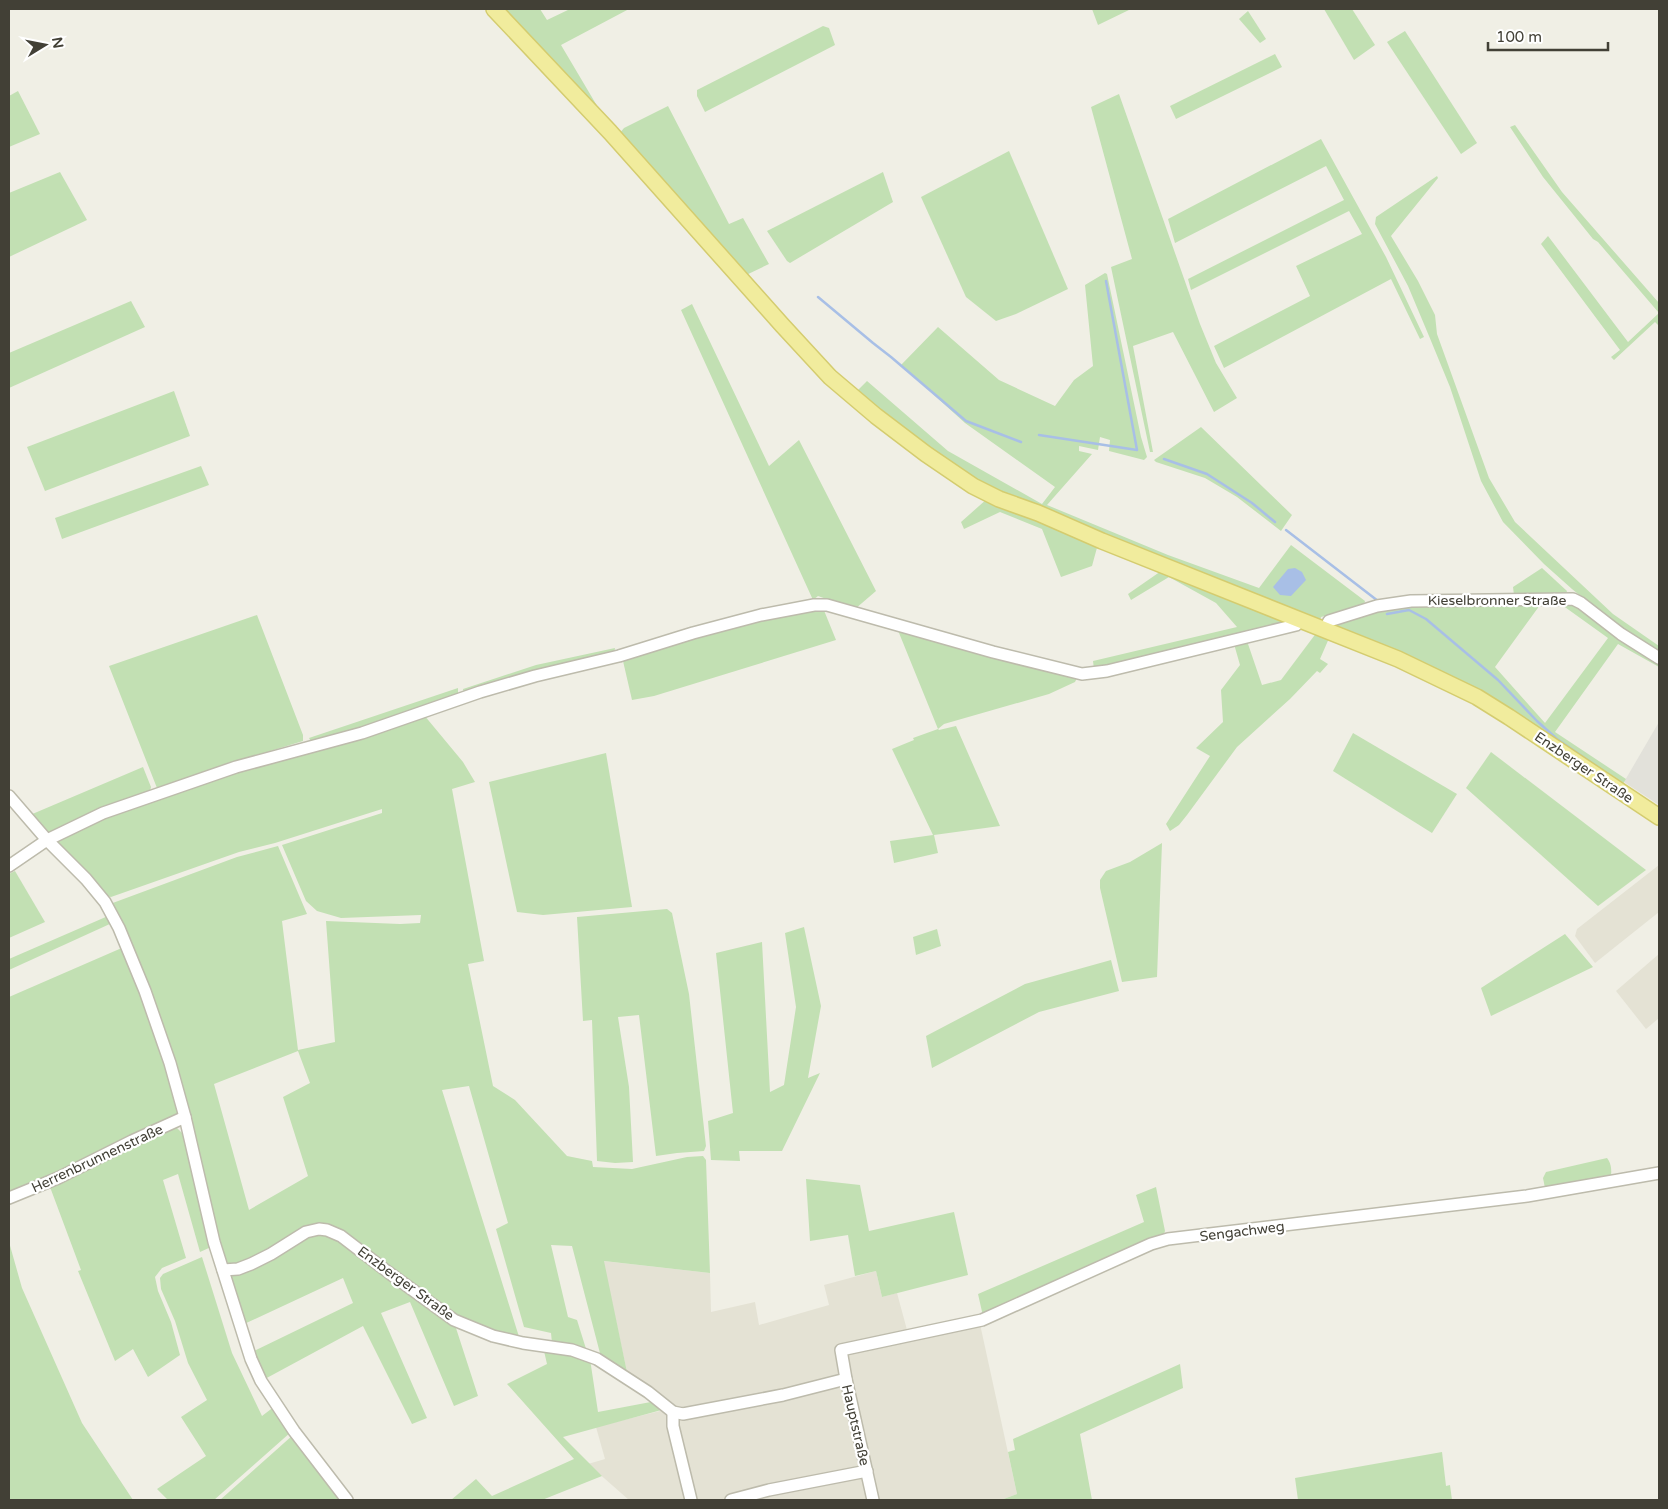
<svg xmlns="http://www.w3.org/2000/svg" width="1668" height="1509" font-family="'Varela Round',sans-serif">
  <rect width="100%" height="100%" fill="#f0efe5"/>
  <g fill="#e4e2d4">
    <polygon points="1659,865 1659,912 1595,963 1575,936 1577,929"/>
    <polygon points="1659,954 1659,1018 1646,1029 1616,991"/>
    <polygon points="603,1261 710,1273 711,1312 755,1302 759,1325 829,1305 824,1285 876,1271 882,1297 897,1293 910,1341 980,1324 1017,1494 1001,1500 629,1500 588,1464 605,1459 596,1427 672,1408 663,1397 627,1372"/>
  </g>
  <polygon fill="#e2e1da" points="1659,722 1659,805 1624,782"/>
  <g fill="#c2e0b3" fill-rule="evenodd">
    <polygon points="500,9 540,9 547,20 570,9 629,9 561,45 609,126"/>
    <polygon points="1092,9 1131,9 1098,25"/>
    <polygon points="1324,9 1352,9 1375,45 1354,60"/>
    <polygon points="1248,11 1266,39 1260,43 1239,19"/>
    <polygon points="823,26 829,28 835,45 705,112 697,96 697,90"/>
    <polygon points="1405,31 1477,143 1461,154 1387,42"/>
    <polygon points="1275,54 1282,67 1176,119 1170,106"/>
    <polygon points="18,91 40,134 9,147 9,96"/>
    <polygon points="1119,94 1200,324 1216,363 1237,398 1214,412 1173,332 1133,346 1153,452 1150,452 1111,267 1132,259 1091,107"/>
    <polygon points="668,106 729,224 743,218 769,264 744,276 619,134 624,128"/>
    <polygon points="1515,125 1562,192 1659,303 1659,313 1598,242 1593,239 1543,177 1510,127"/>
    <polygon points="1321,139 1386,257 1424,337 1420,339 1391,279 1224,368 1214,346 1310,296 1296,266 1362,234 1349,211 1191,290 1188,279 1344,200 1326,166 1175,243 1168,219"/>
    <polygon points="1009,151 1068,289 1016,314 996,321 966,297 921,197"/>
    <polygon points="60,172 87,220 9,257 9,193"/>
    <polygon points="883,172 893,202 790,263 787,261 767,231"/>
    <polygon points="1437,176 1438,178 1391,236 1418,281 1435,315 1437,334 1489,478 1515,522 1613,614 1659,646 1659,654 1622,630 1572,589 1544,564 1503,522 1481,481 1450,387 1429,336 1408,286 1375,224 1376,217"/>
    <polygon points="1548,236 1628,342 1659,313 1659,326 1655,322 1614,360 1611,357 1620,350 1541,244"/>
    <polygon points="1105,273 1107,274 1141,437 1147,457 1144,460 1109,451 1110,440 1100,437 1098,450 1079,446 1079,451 1092,454 1047,505 1168,555 1259,588 1291,545 1365,601 1364,605 1321,617 1320,620 994,490 949,464 856,392 867,381 948,451 1042,504 1055,487 965,423 901,365 938,327 999,380 1055,406 1074,380 1093,366 1085,285"/>
    <polygon points="131,301 145,327 9,388 9,353"/>
    <polygon points="692,304 769,466 799,440 876,591 855,609 818,596 813,600 681,310"/>
    <polygon points="174,391 190,436 45,491 27,447"/>
    <polygon points="1201,427 1292,515 1281,531 1237,497 1205,478 1156,462 1154,460"/>
    <polygon points="201,466 209,485 62,539 55,518"/>
    <polygon points="988,498 1098,544 1092,566 1061,577 1042,529 1000,512 964,529 961,522"/>
    <polygon points="1542,568 1567,591 1565,596 1514,595 1513,587"/>
    <polygon points="1164,569 1294,621 1094,669 1093,661 1237,627 1216,603 1169,577 1131,600 1128,594"/>
    <polygon points="1566,603 1576,604 1659,660 1659,667 1618,644 1555,732 1626,779 1621,787 1540,732 1339,630 1337,626 1340,622 1372,611 1399,606 1540,605 1495,667 1545,723 1608,638 1562,605"/>
    <polygon points="823,608 836,640 654,696 632,700 623,661 626,657 761,620"/>
    <polygon points="257,615 303,735 303,741 209,770 157,788 109,666"/>
    <polygon points="897,628 1077,678 1075,682 1049,694 944,724 938,729 939,730 956,726 1000,826 934,835 938,853 894,863 890,841 933,835 892,749 914,740 913,738 938,729"/>
    <polygon points="1317,632 1330,636 1320,659 1328,664 1320,673 1317,671 1290,699 1237,747 1187,815 1179,825 1170,831 1166,824 1210,756 1196,748 1223,722 1221,690 1240,665 1234,644 1247,641 1262,685 1281,680"/>
    <polygon points="615,648 614,654 464,694 463,689 536,665"/>
    <polygon points="458,688 458,696 362,729 312,743 309,738"/>
    <path d="M424 715 463 762 475 782 452 789 484 961 468 964 493 1086 515 1100 567 1156 592 1161 593 1167 632 1169 687 1157 703 1156 706 1160 710 1273 604 1261 627 1372 601 1357 572 1246 551 1245 568 1317 577 1320 587 1352 552 1343 551 1333 524 1327 496 1229 508 1223 469 1086 442 1090 520 1340 479 1329 448 1313 332 1226 240 1264 228 1263 222 1254 183 1095 110 904 237 857 278 846 307 914 282 921 298 1050 335 1042 326 921 400 924 420 923 421 915 341 918 317 911 306 901 282 845 382 813V809L275 843 239 852 111 897 104 895 56 843V840L75 830 157 796ZM298 1051 310 1083 283 1097 308 1176 249 1210 214 1084Z"/>
    <polygon points="1353,733 1457,794 1432,833 1333,771"/>
    <polygon points="1491,752 1646,870 1598,906 1466,788"/>
    <polygon points="606,753 632,907 543,915 517,912 489,782"/>
    <polygon points="143,767 151,787 150,791 97,812 48,835 30,815"/>
    <polygon points="1162,843 1157,977 1122,982 1100,888 1100,880 1106,871 1130,862"/>
    <polygon points="15,871 45,922 9,938 9,874"/>
    <polygon points="667,909 672,913 689,994 706,1146 704,1151 677,1153 656,1156 639,1015 618,1017 629,1087 633,1162 615,1163 597,1161 592,1020 583,1021 577,917"/>
    <polygon points="108,916 112,923 9,970 9,959"/>
    <polygon points="804,927 821,1006 808,1078 820,1073 782,1151 739,1151 740,1161 711,1160 708,1121 733,1113 716,953 762,942 770,1092 784,1085 796,1007 785,933"/>
    <polygon points="937,929 941,946 916,955 913,937"/>
    <polygon points="1565,934 1593,967 1491,1016 1481,988"/>
    <polygon points="124,947 167,1066 180,1110 178,1117 9,1196 9,997"/>
    <polygon points="1111,960 1119,991 1039,1012 932,1068 926,1036 1025,984"/>
    <polygon points="177,1128 185,1136 211,1247 200,1252 178,1174 163,1180 186,1258 162,1268 155,1277 158,1291 171,1322 180,1355 148,1377 133,1349 115,1361 78,1271 81,1270 50,1187 166,1129"/>
    <path d="M1607 1158C1612 1164 1612 1173 1610 1180L1545 1188 1543 1178 1546 1172Z"/>
    <polygon points="806,1179 860,1185 869,1231 954,1212 968,1275 882,1297 876,1271 855,1276 848,1235 810,1241"/>
    <polygon points="1156,1187 1165,1231 1163,1237 983,1316 978,1294 1144,1222 1136,1195"/>
    <polygon points="315,1233 329,1234 455,1325 478,1396 454,1406 410,1302 381,1313 427,1418 412,1424 363,1326 263,1380 252,1352 353,1303 343,1278 242,1325 228,1278 231,1274"/>
    <polygon points="9,1242 22,1288 82,1423 133,1500 9,1500"/>
    <polygon points="202,1257 232,1353 262,1416 275,1406 291,1432 214,1500 168,1500 157,1489 206,1456 181,1417 207,1400 188,1363 175,1321 161,1289 160,1278 163,1274"/>
    <polygon points="544,1351 572,1354 590,1359 598,1412 656,1401 665,1409 563,1437 602,1476 542,1500 451,1500 476,1479 492,1496 574,1459 507,1384 547,1364"/>
    <polygon points="1180,1364 1183,1388 1080,1434 1092,1500 1001,1500 1017,1494 1008,1452 1015,1450 1013,1439"/>
    <polygon points="293,1435 344,1500 220,1500"/>
    <polygon points="1442,1452 1446,1486 1450,1485 1452,1500 1298,1500 1295,1478"/>
  </g>
  <polygon fill="#a8bfe6" points="1295,568 1302,572 1306,580 1291,596 1280,595 1273,587 1288,569"/>
  <g fill="none" stroke-linecap="round" stroke-linejoin="round">
    <g stroke="#a8bfe6" stroke-width="2.5">
      <polyline points="818,297 873,343 891,357 966,421 1021,442"/>
      <polyline points="1039,435 1137,450 1106,281"/>
      <polyline points="1164,459 1207,474 1252,503 1275,522"/>
      <polyline points="1286,530 1378,601"/>
      <polyline points="1387,614 1409,610 1426,619 1498,680 1537,721 1557,739 1618,781"/>
    </g>
    <g stroke="#bdbbac" stroke-width="14">
      <g id="minor">
        <polyline points="1325,629 1329,621 1377,606 1411,601 1573,599 1581,603 1621,634 1659,658"/>
        <polyline points="9,796 47,840 86,879 105,902 119,928 145,991 170,1063 185,1117 214,1242 251,1359 261,1381 294,1431 347,1500"/>
        <polyline points="9,866 47,840 103,813 236,767 362,733 480,692 535,676 619,656 693,633 761,615 814,605 827,605 993,652 1082,674 1107,671 1296,625 1301,620"/>
        <polyline points="9,1198 58,1178 132,1141 185,1117"/>
        <polyline points="223,1270 238,1269 251,1264 271,1254 306,1232 319,1229 327,1230 341,1236 388,1272 454,1320 493,1336 523,1343 572,1350 597,1359 648,1392 673,1412 683,1414 783,1395 846,1379"/>
        <polyline points="673,1412 673,1426 691,1500"/>
        <polyline points="731,1500 769,1490 867,1471"/>
        <polyline points="873,1500 846,1379 841,1350 982,1320 1151,1244 1168,1239 1527,1196 1659,1173"/>
      </g>
    </g>
    <g stroke="#d4cc6f" stroke-width="18">
      <polyline id="major" points="494,9 610,132 782,325 830,377 876,416 926,454 973,486 999,499 1038,513 1102,541 1398,659 1477,697 1509,717 1659,817"/>
    </g>
    <use href="#minor" stroke="#fff" stroke-width="11"/>
    <use href="#major" stroke="#f1ec9d" stroke-width="15"/>
  </g>
  <g text-anchor="middle" stroke-width="4.5" stroke-linejoin="round" paint-order="stroke">
    <g font-size="14" fill="#424036" stroke="#fff">
      <text x="1497" y="605">Kieselbronner Straße</text>
      <text transform="translate(1584 767) rotate(34)" y="5">Enzberger Straße</text>
      <text transform="translate(97 1158) rotate(-25)" y="5">Herrenbrunnenstraße</text>
      <text transform="translate(1242 1231) rotate(-7)" y="5">Sengachweg</text>
      <text transform="translate(406 1283) rotate(36)" y="5">Enzberger Straße</text>
      <text transform="translate(856 1425) rotate(77)" y="5">Hauptstraße</text>
    </g>
  </g>
  <rect width="1668" height="1509" fill="none" stroke="#424036" stroke-width="20"/>
  <g transform="translate(45 45) rotate(80)" stroke="#ffffff" stroke-width="4" paint-order="stroke">
  <path d="M0-4L9 19L0 12L-9 19Z" fill="#424036"/>
  <text y="-8" font-size="14" font-weight="bold" text-anchor="middle" fill="#424036">N</text>
  </g>
  <path d="M1488 42v8h120v-8" fill="none" stroke="#424036" stroke-width="2.5"/>
  <text x="1496" y="42" font-size="15" fill="#424036" stroke="#ffffff" stroke-width="4" paint-order="stroke">100 m</text>
</svg>
